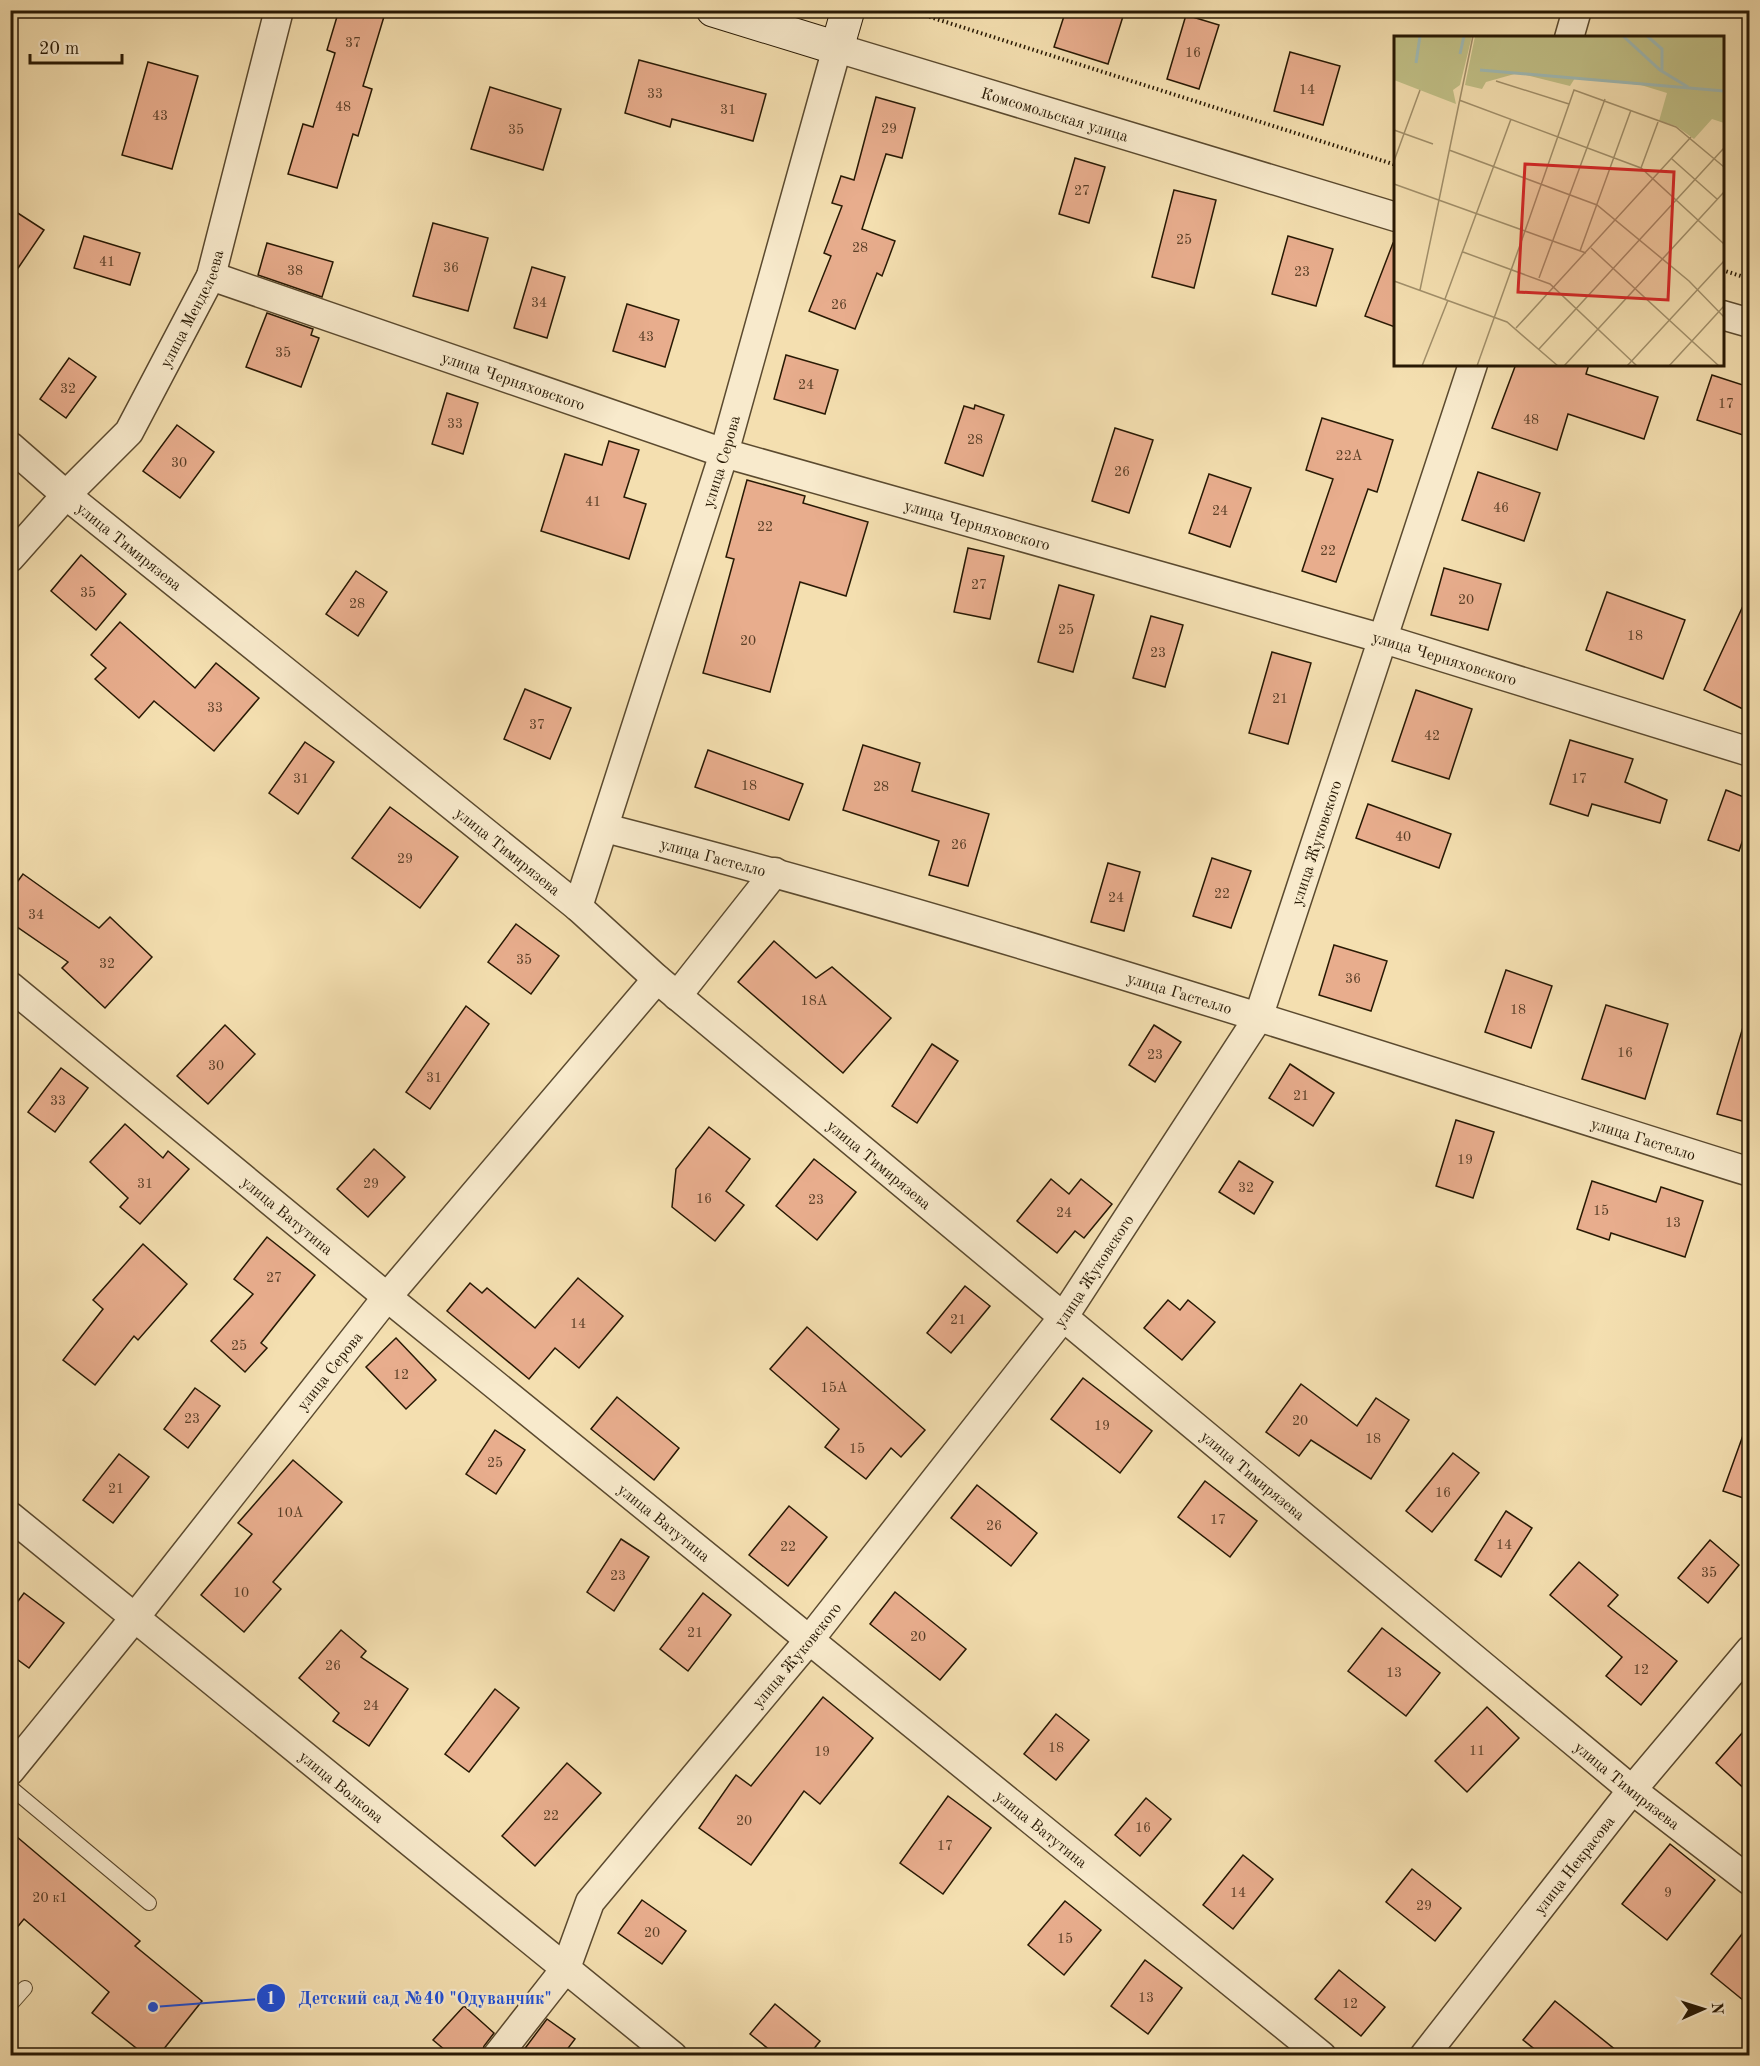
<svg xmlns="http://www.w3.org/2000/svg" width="1760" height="2066" font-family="'Old Standard TT',serif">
  <rect width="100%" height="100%" fill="#f4dfb0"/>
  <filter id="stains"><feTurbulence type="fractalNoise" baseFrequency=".00333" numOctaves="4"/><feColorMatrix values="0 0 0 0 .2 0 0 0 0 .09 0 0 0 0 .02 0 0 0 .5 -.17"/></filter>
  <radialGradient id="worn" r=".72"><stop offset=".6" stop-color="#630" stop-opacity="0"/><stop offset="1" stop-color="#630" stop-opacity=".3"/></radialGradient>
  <g fill="#e8ad8d" stroke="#281904" stroke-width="1.5">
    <polygon points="339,10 386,10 363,86 372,89 358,136 353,134 337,188 288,174 303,124 313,127 335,53 327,50"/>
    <polygon points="1066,10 1125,10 1108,64 1054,47"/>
    <polygon points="1186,15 1219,25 1199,89 1167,79"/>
    <polygon points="1290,52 1340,66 1323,125 1274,111"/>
    <polygon points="639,60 766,94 753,141 672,119 670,127 625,113"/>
    <polygon points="148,62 198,76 172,169 122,155"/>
    <polygon points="490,87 561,109 543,170 471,149"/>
    <polygon points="876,97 915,108 902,158 886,154 862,229 895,241 882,276 877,273 855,329 809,311 831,256 824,253 842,206 832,203 841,176 854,180"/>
    <polygon points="1075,158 1105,167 1089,223 1059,214"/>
    <polygon points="1174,190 1216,200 1194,288 1152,277"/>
    <polygon points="10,208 44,230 10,280"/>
    <polygon points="433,223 488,238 468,311 413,296"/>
    <polygon points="84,236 140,253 130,285 74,268"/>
    <polygon points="1288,236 1333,249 1316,306 1272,294"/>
    <polygon points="267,243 333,262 322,297 258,275"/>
    <polygon points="1393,243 1395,243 1395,327 1365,316"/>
    <polygon points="532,267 565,277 547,338 514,328"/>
    <polygon points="627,304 679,320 665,367 613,351"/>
    <polygon points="267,313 313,329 311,335 319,338 301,387 246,367"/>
    <polygon points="786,355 838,370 825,414 774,399"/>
    <polygon points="69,358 96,377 66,418 40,399"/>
    <polygon points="1516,364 1589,364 1586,374 1658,397 1644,439 1568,414 1557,450 1492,428"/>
    <polygon points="1712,375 1749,387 1749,437 1697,420"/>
    <polygon points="447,393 478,403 463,454 432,444"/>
    <polygon points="975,405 1004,415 983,476 945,463 964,406 974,409"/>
    <polygon points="1322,418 1393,440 1377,492 1368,489 1336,582 1302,571 1333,479 1306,470"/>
    <polygon points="177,425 214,452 180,498 143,471"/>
    <polygon points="1115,428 1153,440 1129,513 1092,501"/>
    <polygon points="609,441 639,450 624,497 646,504 629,559 541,531 565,454 602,465"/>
    <polygon points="1478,472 1540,493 1524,541 1462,520"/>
    <polygon points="1209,474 1251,488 1230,547 1189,533"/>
    <polygon points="747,480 805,496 803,503 868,522 846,596 800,582 770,692 703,673 734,559 726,557"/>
    <polygon points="968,548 1004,556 990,619 954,612"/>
    <polygon points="81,555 126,594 96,630 51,591"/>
    <polygon points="1444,568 1501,584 1488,630 1431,615"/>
    <polygon points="356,571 387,592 358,636 326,614"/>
    <polygon points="1059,585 1094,595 1073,672 1038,662"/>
    <polygon points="1607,592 1685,620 1663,679 1586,650"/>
    <polygon points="1749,593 1749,712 1704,690"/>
    <polygon points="1151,616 1183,625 1165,687 1133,678"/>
    <polygon points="120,622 195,688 216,663 259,698 214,751 154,701 139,718 95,679 106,668 91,655"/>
    <polygon points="1272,652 1311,663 1288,744 1249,733"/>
    <polygon points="525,689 571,708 550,759 504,739"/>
    <polygon points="1416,690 1472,709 1449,779 1392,761"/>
    <polygon points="1570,740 1633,759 1625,782 1667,800 1660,823 1592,804 1588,816 1550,804"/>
    <polygon points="305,742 334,762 298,814 269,793"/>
    <polygon points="863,745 920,763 912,791 989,814 968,886 929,875 939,841 843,810"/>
    <polygon points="708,750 803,784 789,820 695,787"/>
    <polygon points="1726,790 1749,799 1749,822 1739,851 1708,840"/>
    <polygon points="1368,804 1451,834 1439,868 1356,838"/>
    <polygon points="390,807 458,857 420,908 352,858"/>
    <polygon points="1212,858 1251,871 1231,928 1193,916"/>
    <polygon points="1108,863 1140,872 1124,931 1091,922"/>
    <polygon points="23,874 99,928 110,917 152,957 105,1008 62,968 68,962 10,922 10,892"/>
    <polygon points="516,924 559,956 531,994 488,962"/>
    <polygon points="774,941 816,978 832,967 891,1018 843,1073 738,982"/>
    <polygon points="1334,945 1387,961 1371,1011 1319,995"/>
    <polygon points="1506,970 1552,986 1531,1048 1485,1032"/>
    <polygon points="1606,1005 1668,1024 1645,1099 1582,1079"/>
    <polygon points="466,1006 489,1024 430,1109 406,1092"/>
    <polygon points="225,1025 255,1054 208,1104 177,1076"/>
    <polygon points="1154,1025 1181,1042 1155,1082 1129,1065"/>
    <polygon points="1743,1027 1749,1028 1749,1123 1717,1114"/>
    <polygon points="932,1044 958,1061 917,1123 892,1106"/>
    <polygon points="1290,1064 1334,1093 1313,1126 1269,1098"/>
    <polygon points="61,1068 88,1088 55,1132 28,1112"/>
    <polygon points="1456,1120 1494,1132 1473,1198 1436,1186"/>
    <polygon points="125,1124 163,1158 168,1151 189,1169 140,1224 120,1207 128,1198 90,1162"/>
    <polygon points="709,1127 750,1159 726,1191 744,1205 715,1241 672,1207 676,1169"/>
    <polygon points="374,1149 405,1177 368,1217 337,1189"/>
    <polygon points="814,1159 856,1192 817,1240 776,1206"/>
    <polygon points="1239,1161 1273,1182 1254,1214 1219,1192"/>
    <polygon points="1051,1179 1069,1194 1081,1179 1112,1204 1084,1238 1075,1231 1057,1253 1017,1221"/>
    <polygon points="1592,1181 1656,1202 1661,1187 1703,1201 1685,1257 1611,1233 1609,1240 1577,1229"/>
    <polygon points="267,1237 315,1275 261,1343 267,1348 245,1372 211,1341 253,1294 234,1279"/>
    <polygon points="143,1244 187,1284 138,1340 134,1336 95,1385 63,1360 103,1309 93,1300"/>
    <polygon points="578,1278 623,1316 579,1368 555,1348 529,1379 447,1311 470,1283 482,1293 487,1288 535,1328"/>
    <polygon points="965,1286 990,1306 951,1353 927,1333"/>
    <polygon points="1168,1300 1180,1310 1188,1300 1215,1322 1182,1360 1144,1328"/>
    <polygon points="807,1327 925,1430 901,1457 891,1448 866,1479 825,1447 839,1429 770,1369"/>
    <polygon points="396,1338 436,1380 406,1409 366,1367"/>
    <polygon points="1083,1378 1152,1431 1120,1473 1051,1419"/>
    <polygon points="1301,1384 1357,1426 1376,1398 1409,1420 1371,1479 1311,1440 1299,1456 1266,1432"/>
    <polygon points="195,1388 220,1406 188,1448 164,1429"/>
    <polygon points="617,1397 679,1448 654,1480 591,1429"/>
    <polygon points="1746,1427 1749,1427 1749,1500 1723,1491"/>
    <polygon points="495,1430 525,1450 496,1494 466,1474"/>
    <polygon points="1453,1453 1479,1473 1432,1532 1406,1511"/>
    <polygon points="119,1454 149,1477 113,1523 83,1500"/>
    <polygon points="293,1460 342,1502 273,1582 281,1589 244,1632 201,1595 252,1534 238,1523"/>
    <polygon points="1205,1481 1257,1521 1230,1557 1178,1517"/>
    <polygon points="977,1485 1037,1533 1011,1566 951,1518"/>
    <polygon points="789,1506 827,1537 788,1586 749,1555"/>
    <polygon points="1506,1511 1532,1528 1501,1577 1475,1560"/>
    <polygon points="621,1539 649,1557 614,1611 587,1592"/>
    <polygon points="1710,1540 1739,1565 1708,1603 1678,1578"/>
    <polygon points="1579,1562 1618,1595 1608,1606 1677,1661 1641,1705 1606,1676 1622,1657 1550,1595"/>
    <polygon points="895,1592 966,1649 940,1680 870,1624"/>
    <polygon points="24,1593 64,1623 29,1668 10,1654 10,1612"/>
    <polygon points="703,1593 731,1615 688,1671 660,1649"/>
    <polygon points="1382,1628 1440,1673 1406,1716 1348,1671"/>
    <polygon points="341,1630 366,1651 361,1657 408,1689 369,1746 333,1721 339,1713 299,1678"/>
    <polygon points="495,1689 519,1708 469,1772 445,1754"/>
    <polygon points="823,1697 873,1738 820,1804 804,1791 751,1865 699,1828 736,1775 751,1786"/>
    <polygon points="1487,1707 1519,1738 1467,1792 1435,1761"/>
    <polygon points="1056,1714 1089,1740 1056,1780 1024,1754"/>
    <polygon points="1749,1725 1749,1793 1716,1763"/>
    <polygon points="567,1763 601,1793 535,1866 502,1836"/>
    <polygon points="948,1796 991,1828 943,1894 900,1863"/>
    <polygon points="1146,1798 1171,1819 1140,1856 1115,1835"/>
    <polygon points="10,1831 140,1941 135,1946 202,2001 159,2055 145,2055 92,2013 109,1992 24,1919 10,1936"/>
    <polygon points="1670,1844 1715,1880 1667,1940 1622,1904"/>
    <polygon points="1243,1855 1273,1879 1233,1929 1203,1905"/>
    <polygon points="1412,1869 1461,1908 1435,1941 1386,1902"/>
    <polygon points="642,1900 686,1931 662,1964 618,1933"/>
    <polygon points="1065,1901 1101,1930 1064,1975 1028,1945"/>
    <polygon points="1749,1925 1749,2005 1711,1974"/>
    <polygon points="1145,1960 1182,1988 1148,2034 1111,2006"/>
    <polygon points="1339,1970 1385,2007 1361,2036 1315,1999"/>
    <polygon points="1555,2001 1622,2055 1542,2055 1523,2040"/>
    <polygon points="775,2004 820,2041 809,2055 776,2055 750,2034"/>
    <polygon points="464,2006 494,2033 484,2046 481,2055 451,2055 433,2040"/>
    <polygon points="547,2019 575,2039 563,2055 520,2055"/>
  </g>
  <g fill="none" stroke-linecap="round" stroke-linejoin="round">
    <g stroke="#5b4a2f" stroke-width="16">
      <g id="lane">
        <polyline points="10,1787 149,1903"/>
        <polyline points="10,2005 25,1988"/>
      </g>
    </g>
    <g stroke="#5b4a2f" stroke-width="31">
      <g id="street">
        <polyline points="1569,38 1577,10"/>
        <path id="s1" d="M211 276 724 453 1384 639 1750 752"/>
        <polyline points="1722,315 1750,323"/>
        <path id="s2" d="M10 446 66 495 578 907 657 979 1632 1790 1750 1881"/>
        <path id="s3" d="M10 558 66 495 129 432 211 276 279 10"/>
        <path id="s4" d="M605 828C991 927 1370 1053 1750 1172"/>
        <path id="s5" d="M578 907 724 453 837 48 1396 217"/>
        <path id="s6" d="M10 986 387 1297 1322 2056"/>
        <polyline points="677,996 775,872"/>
        <path id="s7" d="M10 1516 673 2056"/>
        <path id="s8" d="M10 1771 136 1616 387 1297 657 979"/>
        <path id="s9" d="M497 2056 566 1968 590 1902 810 1639 1064 1316 1258 1018 1473 364"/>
        <path id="s10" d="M1424 2056 1632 1790 1750 1650"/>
      </g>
    </g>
    <g stroke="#281904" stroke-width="35">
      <polyline id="secondary" points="713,10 837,48 848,10"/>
    </g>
    <g stroke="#281904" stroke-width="4" stroke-dasharray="1.5 3" stroke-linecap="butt">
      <polyline points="908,10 1396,165"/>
      <polyline points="1722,270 1750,279"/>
    </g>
    <use href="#lane" stroke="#f8eacc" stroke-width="14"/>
    <use href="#street" stroke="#f8eacc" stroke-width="28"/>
    <use href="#secondary" stroke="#f8eacc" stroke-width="33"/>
  </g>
  <g text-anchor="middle" stroke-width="4.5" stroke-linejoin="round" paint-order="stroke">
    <g font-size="14" fill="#583e26">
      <text x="353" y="47">37</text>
      <text x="1193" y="57">16</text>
      <text x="1307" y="94">14</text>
      <text x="655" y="98">33</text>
      <text x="343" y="111">48</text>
      <text x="728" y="114">31</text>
      <text x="160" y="120">43</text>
      <text x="889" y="133">29</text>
      <text x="516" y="134">35</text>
      <text x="1082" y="195">27</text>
      <text x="1184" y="244">25</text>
      <text x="860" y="252">28</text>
      <text x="107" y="266">41</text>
      <text x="451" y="272">36</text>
      <text x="295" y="275">38</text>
      <text x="1302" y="276">23</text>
      <text x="539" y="307">34</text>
      <text x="839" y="309">26</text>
      <text x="646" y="341">43</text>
      <text x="283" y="357">35</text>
      <text x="806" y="389">24</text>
      <text x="68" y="393">32</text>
      <text x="1726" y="408">17</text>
      <text x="1531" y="424">48</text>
      <text x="455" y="428">33</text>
      <text x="975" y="444">28</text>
      <text x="1349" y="460">22А</text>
      <text x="179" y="467">30</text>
      <text x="1122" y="476">26</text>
      <text x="593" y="506">41</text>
      <text x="1501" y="512">46</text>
      <text x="1220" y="515">24</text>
      <text x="765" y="531">22</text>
      <text x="1328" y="555">22</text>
      <text x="979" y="589">27</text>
      <text x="88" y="597">35</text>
      <text x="1466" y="604">20</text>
      <text x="357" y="608">28</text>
      <text x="1066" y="634">25</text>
      <text x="1635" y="640">18</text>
      <text x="748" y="645">20</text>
      <text x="1158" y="657">23</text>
      <text x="1280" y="703">21</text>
      <text x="215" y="712">33</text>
      <text x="537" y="729">37</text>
      <text x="1432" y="740">42</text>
      <text x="301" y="783">31</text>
      <text x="1579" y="783">17</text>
      <text x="749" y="790">18</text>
      <text x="881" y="791">28</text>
      <text x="1403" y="841">40</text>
      <text x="959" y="849">26</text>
      <text x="405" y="863">29</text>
      <text x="1222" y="898">22</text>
      <text x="1116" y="902">24</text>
      <text x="36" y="919">34</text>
      <text x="524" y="964">35</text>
      <text x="107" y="968">32</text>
      <text x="1353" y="983">36</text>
      <text x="814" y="1005">18А</text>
      <text x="1518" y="1014">18</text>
      <text x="1625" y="1057">16</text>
      <text x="1155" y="1059">23</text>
      <text x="216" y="1070">30</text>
      <text x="434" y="1082">31</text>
      <text x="1301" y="1100">21</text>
      <text x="58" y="1105">33</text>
      <text x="1465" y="1164">19</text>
      <text x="145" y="1188">31</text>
      <text x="371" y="1188">29</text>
      <text x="1246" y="1192">32</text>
      <text x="704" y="1203">16</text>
      <text x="816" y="1204">23</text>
      <text x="1601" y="1215">15</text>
      <text x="1064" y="1217">24</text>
      <text x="1673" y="1227">13</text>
      <text x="274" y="1282">27</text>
      <text x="958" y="1324">21</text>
      <text x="578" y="1328">14</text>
      <text x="239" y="1350">25</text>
      <text x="401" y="1379">12</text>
      <text x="834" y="1392">15А</text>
      <text x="192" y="1423">23</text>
      <text x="1300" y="1425">20</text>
      <text x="1102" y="1430">19</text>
      <text x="1373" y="1443">18</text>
      <text x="857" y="1453">15</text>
      <text x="495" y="1467">25</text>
      <text x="116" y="1493">21</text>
      <text x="1443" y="1497">16</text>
      <text x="290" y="1517">10А</text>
      <text x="1218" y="1524">17</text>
      <text x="994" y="1530">26</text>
      <text x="1504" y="1549">14</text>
      <text x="788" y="1551">22</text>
      <text x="1709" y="1577">35</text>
      <text x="618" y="1580">23</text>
      <text x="241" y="1597">10</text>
      <text x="695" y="1637">21</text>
      <text x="918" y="1641">20</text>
      <text x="333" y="1670">26</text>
      <text x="1641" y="1674">12</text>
      <text x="1394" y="1677">13</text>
      <text x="371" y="1710">24</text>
      <text x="1056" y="1752">18</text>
      <text x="1477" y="1755">11</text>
      <text x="822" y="1756">19</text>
      <text x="551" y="1820">22</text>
      <text x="744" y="1825">20</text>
      <text x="1143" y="1832">16</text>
      <text x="945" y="1850">17</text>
      <text x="1238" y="1897">14</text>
      <text x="1668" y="1897">9</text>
      <text x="50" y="1902">20 к1</text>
      <text x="1424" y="1910">29</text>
      <text x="652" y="1937">20</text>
      <text x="1065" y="1943">15</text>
      <text x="1146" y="2002">13</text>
      <text x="1350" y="2008">12</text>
    </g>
    <g font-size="16" fill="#281904" stroke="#f8eacc">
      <text dy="6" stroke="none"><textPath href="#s5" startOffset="1125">Комсомольская улица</textPath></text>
      <text dy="6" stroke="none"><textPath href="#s3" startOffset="312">улица Менделеева</textPath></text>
      <text dy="6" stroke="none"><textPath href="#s1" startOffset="320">улица Черняховского</textPath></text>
      <text dy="6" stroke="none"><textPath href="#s5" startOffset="468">улица Серова</textPath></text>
      <text dy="6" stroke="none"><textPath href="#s1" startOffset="806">улица Черняховского</textPath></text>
      <text dy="6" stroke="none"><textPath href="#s2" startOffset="156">улица Тимирязева</textPath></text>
      <text dy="6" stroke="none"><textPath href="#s1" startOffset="1292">улица Черняховского</textPath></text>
      <text dy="6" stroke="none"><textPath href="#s9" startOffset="1476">улица Жуковского</textPath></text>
      <text dy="6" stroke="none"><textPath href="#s2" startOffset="642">улица Тимирязева</textPath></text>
      <text dy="6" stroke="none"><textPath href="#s4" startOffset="112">улица Гастелло</textPath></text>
      <text dy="6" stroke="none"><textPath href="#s4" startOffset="598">улица Гастелло</textPath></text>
      <text dy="6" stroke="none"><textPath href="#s4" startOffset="1084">улица Гастелло</textPath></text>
      <text dy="6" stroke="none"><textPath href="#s2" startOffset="1128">улица Тимирязева</textPath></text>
      <text dy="6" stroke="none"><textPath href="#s6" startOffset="360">улица Ватутина</textPath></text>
      <text dy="6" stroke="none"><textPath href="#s9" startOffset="990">улица Жуковского</textPath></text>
      <text dy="6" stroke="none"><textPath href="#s8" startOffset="512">улица Серова</textPath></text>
      <text dy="6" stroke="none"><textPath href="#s2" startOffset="1614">улица Тимирязева</textPath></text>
      <text dy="6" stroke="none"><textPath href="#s6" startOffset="846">улица Ватутина</textPath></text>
      <text dy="6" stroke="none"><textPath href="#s9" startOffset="504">улица Жуковского</textPath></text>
      <text dy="6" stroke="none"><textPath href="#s2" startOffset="2100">улица Тимирязева</textPath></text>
      <text dy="6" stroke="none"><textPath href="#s7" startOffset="428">улица Волкова</textPath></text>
      <text dy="6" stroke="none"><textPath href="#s6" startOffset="1332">улица Ватутина</textPath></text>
      <text dy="6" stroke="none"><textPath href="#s10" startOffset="243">улица Некрасова</textPath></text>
    </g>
  </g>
  <g transform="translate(1394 36)">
    <rect width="330" height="330" fill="#f4dfb0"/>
    <path d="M0 0H78L66 49 59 54 62 68 0 44ZM81 0H330V87L318 83 300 103 282 90 265 85 273 57 247 49 181 42 176 50 124 37 92 46 88 53 71 49Z" fill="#c1c087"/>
    <path fill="none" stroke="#9fbab5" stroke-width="3" d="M229 0 266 34 294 51M253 0 268 13V34M66 18 70 0M22 27 26 0M86 34 330 55"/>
    <path fill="none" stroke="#a2906b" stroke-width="1.5" d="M102 45 175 68M65 64 247 132 330 208M0 94 39 108M55 114 203 169 295 245 330 281M278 123 323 163M0 125 26 54M247 132 264 86M0 148 131 195 83 330M45 164 79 0M197 212 325 330M186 215 237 74M69 216 156 248 243 330M192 217 131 195 180 54 282 91 330 131M145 242 211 63M0 245 113 286 164 330M26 254 45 164M51 263 117 83M122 292 297 101M145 313 330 112M28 330 54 264M170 330 330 156M233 330 330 225M275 330 330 270"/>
    <path fill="#d62828" fill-opacity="0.15" stroke="#d62828" stroke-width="3" d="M131 128 280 136 274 264 124 256Z"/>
    <rect width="330" height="330" fill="none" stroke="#281904" stroke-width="3"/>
  </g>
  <path fill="none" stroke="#1d4ed8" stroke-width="2" d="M153 2007L271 1998"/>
  <g fill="#1d4ed8" stroke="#f8eacc" stroke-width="2">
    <circle cx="153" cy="2007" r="6"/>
    <circle cx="271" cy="1998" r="15"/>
  </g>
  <g font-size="18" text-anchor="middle" font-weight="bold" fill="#fff">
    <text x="271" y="2004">1</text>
  </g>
  <g font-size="18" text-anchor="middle" font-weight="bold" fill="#1d4ed8" stroke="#f8eacc" stroke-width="4.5" stroke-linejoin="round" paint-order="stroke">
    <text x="425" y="2004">Детский сад №40 "Одуванчик"</text>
  </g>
  <rect width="1760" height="2066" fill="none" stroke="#f4dfb0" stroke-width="36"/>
  <rect x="12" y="12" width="1736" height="2042" fill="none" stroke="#281904" stroke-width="3"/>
  <rect x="18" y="18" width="1724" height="2030" fill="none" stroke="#281904" stroke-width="1.5"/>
  <g transform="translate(1703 2009) rotate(87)" stroke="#f8eacc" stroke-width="4.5" paint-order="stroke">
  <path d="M0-4.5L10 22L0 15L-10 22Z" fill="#281904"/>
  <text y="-9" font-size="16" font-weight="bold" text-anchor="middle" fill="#281904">N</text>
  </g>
  <path d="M30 54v9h92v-9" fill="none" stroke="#281904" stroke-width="3"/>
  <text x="39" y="54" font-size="18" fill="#281904" stroke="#f8eacc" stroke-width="4.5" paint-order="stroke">20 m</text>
  <rect width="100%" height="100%" filter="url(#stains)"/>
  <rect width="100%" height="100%" fill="url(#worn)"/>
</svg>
